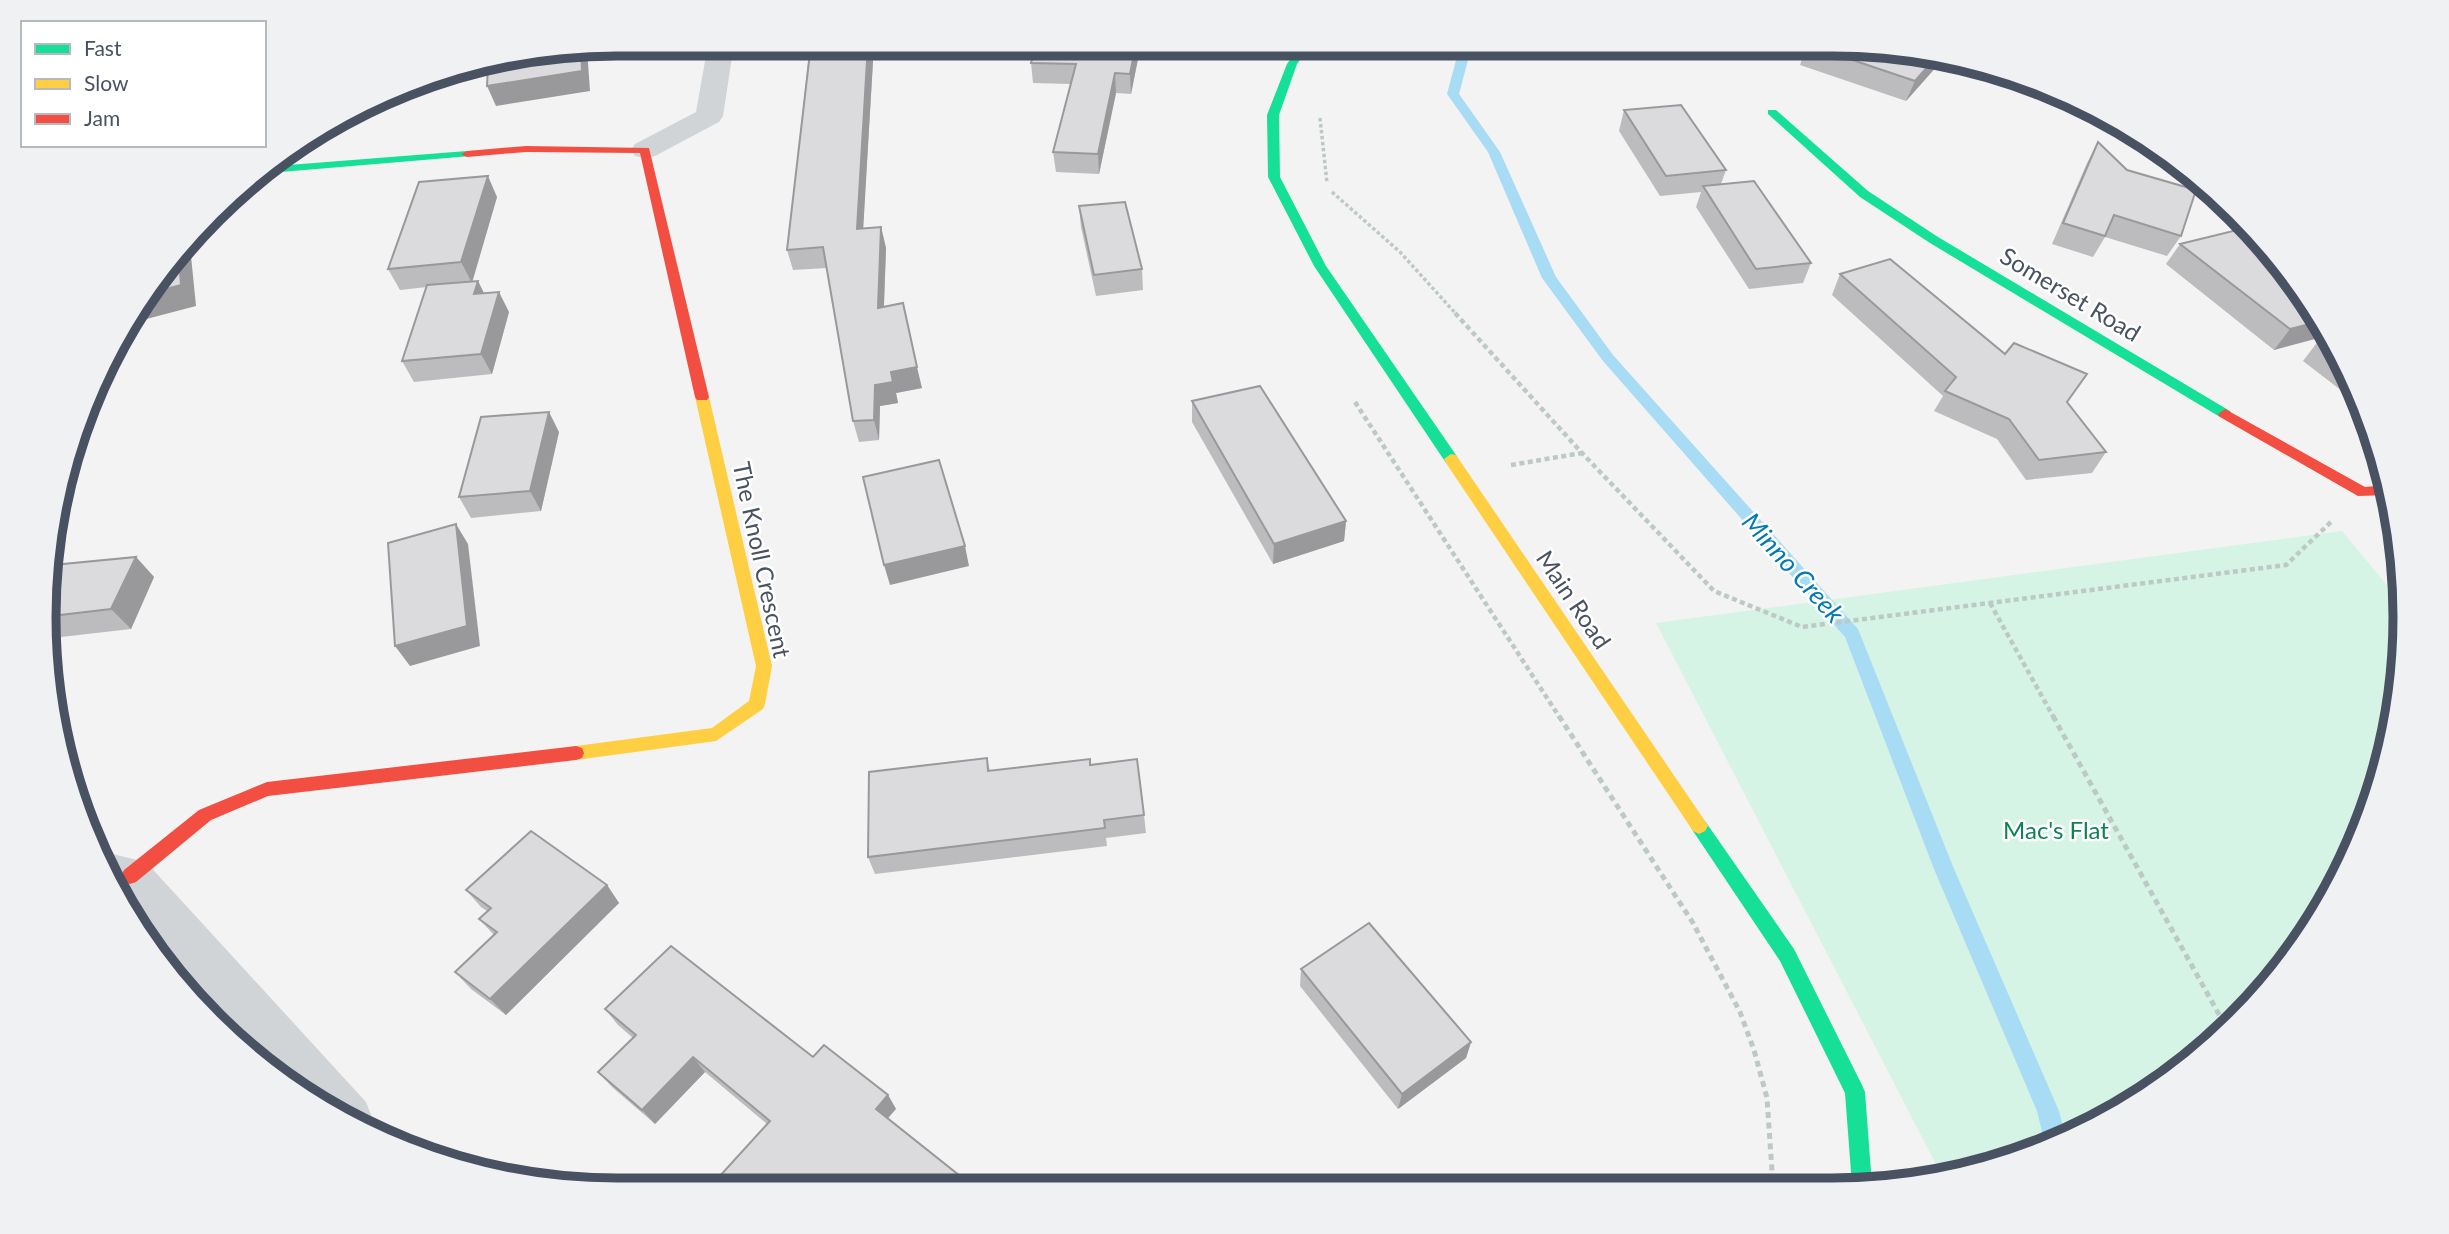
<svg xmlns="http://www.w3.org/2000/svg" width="2449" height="1234" font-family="Lato,sans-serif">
  <rect width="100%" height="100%" fill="#f4f3f3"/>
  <polygon fill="#d6f4e5" points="2342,531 2402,603 2404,654 2386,765 2346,870 2287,966 2181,1072 2051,1147 1942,1176 1656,623"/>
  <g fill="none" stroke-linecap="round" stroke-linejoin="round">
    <polygon fill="#a8dbf4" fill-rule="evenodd" points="1460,45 1472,45 1459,94 1500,152 1556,277 1613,355 1858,629 1954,869 2059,1111 2066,1138 2046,1148 2045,1144 2037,1111 1934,869 1845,637 1603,361 1542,278 1488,152 1447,94"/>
    <g stroke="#bcc9c7" stroke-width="3.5" stroke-dasharray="3.5 2.5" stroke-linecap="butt">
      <polyline points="1348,57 1355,44"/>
      <polyline points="1320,118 1327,183"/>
      <polyline points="1332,192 1400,252 1457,315"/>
    </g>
    <g stroke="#bcc9c7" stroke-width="4.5" stroke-dasharray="5 3.5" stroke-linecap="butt">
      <polyline points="1455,313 1582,453 1714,591 1802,627 2286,565 2332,521"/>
      <polyline points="1355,402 1560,718"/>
      <polyline points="1511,465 1582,453"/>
      <polyline points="1990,603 2054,718"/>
    </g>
    <g stroke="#bcc9c7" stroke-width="5" stroke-dasharray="6 4.5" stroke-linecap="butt">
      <polyline points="1559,716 1693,923 1740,1012 1754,1050 1767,1098 1773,1186"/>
      <polyline points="2053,716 2226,1027"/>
    </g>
    <g fill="#d1d4d7" fill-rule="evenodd">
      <polygon points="708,44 734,44 723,116 719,122 655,156 645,158 635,156 631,150 635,144 696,112"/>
      <polygon points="104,852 146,862 366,1102 373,1120 368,1133 260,1057 128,906 103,870 98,855"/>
    </g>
    <g fill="#16e098" fill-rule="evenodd">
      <polygon points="1301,44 1312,44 1297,64 1279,115 1280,177 1326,266 1456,455 1458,459 1456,463 1446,463 1314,266 1268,177 1267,115 1287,64"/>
      <polygon points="1768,110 1776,110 1868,191 1938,237 2230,411 2232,414 2230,417 2220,417 1930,243 1860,197 1768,114"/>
      <polygon points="467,151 473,154 471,156 257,174 263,167"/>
      <polygon points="1699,818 1705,821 1794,949 1862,1085 1865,1092 1872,1185 1852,1185 1845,1093 1780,961 1693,831 1690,826 1693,821"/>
    </g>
    <g fill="#ffcf43" fill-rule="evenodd">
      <polygon points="702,392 709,397 772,666 765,704 763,709 716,741 576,760 570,758 568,753 570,748 576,746 712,728 749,701 756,666 695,397"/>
      <polygon points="1451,454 1456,455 1705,821 1708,826 1705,831 1699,834 1693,831 1446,463 1444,459"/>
    </g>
    <g fill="#f24e42" fill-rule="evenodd">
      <polygon points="526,146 649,148 709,397 707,400 697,400 695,397 640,153 526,152 467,157 461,154 467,151"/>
      <polygon points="2225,409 2365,487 2387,485 2389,495 2358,496 2220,417 2218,414"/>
      <polygon points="576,746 582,748 584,753 582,758 576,760 268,796 211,820 136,882 130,884 124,882 121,876 124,870 199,810 267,782"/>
    </g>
  </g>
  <g fill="#bcbcbe">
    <polygon points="810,44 874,44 863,228 881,227 886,248 884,307 922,388 896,393 898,403 880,406 879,440 859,442 853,421 827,268 793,270 787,250"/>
    <polygon points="1141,44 1131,94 1116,93 1099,174 1056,172 1053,152 1071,84 1033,83 1031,63"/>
    <polygon points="1807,45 1945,57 1906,101 1800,65"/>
    <polygon points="1624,110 1726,170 1721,184 1811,263 1803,283 1749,289 1696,207 1701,192 1660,196 1619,131"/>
    <polygon points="2098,142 2181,236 2167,256 2105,237 2093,257 2052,244 2087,163"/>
    <polygon points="497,197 472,281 478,281 484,293 509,312 492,374 414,382 402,361 427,287 400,290 388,269"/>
    <polygon points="1079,206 1142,269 1143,290 1096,296 1081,227"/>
    <polygon points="2180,244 2328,330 2274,350 2166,264"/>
    <polygon points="1840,274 2005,354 2068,403 2106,452 2092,473 2026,480 1997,439 1934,411 1943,396 1832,295"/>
    <polygon points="2331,336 2358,396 2351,398 2303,361 2319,340"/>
    <polygon points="1192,401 1346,521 1344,541 1273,564 1192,422"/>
    <polygon points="559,432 541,511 471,518 459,497"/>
    <polygon points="136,557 154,577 131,629 61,637 50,660 53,565"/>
    <polygon points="987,758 990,771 1091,765 1144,815 1146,833 1106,838 1107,846 875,874 868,857"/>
    <polygon points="607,885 619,903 506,1015 471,989 455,972 494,935 479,919 487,911 481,907 466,890"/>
    <polygon points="1301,969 1471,1042 1466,1058 1398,1109 1300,986"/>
    <polygon points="605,1009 813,1057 888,1095 896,1109 767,1124 705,1072 655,1124 612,1087 598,1072 633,1038 618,1025"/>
  </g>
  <g fill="#99999b">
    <polygon points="868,44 874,44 862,249 857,229"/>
    <polygon points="1136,44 1141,44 1131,94 1130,74"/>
    <polygon points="587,49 590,91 496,106 487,86 581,50"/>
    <polygon points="1937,56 1945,57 1906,101 1915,81"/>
    <polygon points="1115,73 1116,93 1099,174 1098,154"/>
    <polygon points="488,176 497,197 472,283 461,262"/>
    <polygon points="881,227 886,248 883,328 878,308"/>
    <polygon points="190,246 196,306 135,322 130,317 140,299"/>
    <polygon points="478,281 488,302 474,294"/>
    <polygon points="499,292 509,312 492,374 481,354"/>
    <polygon points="2322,321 2330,335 2274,350 2290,329"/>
    <polygon points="917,367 922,388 896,393 898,403 880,406 879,440 874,420 875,385 891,372"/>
    <polygon points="2356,392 2358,396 2351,398"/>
    <polygon points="549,412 559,432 541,511 530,491"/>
    <polygon points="1346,521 1344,541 1273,564 1274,544"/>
    <polygon points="456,524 468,544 480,646 410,666 395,646"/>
    <polygon points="965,546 969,566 890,585 884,565"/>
    <polygon points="136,557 154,577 131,629 111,609"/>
    <polygon points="51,627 61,637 50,660"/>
    <polygon points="607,885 619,903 506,1015 490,999"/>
    <polygon points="1471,1042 1466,1058 1398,1109 1402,1094"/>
    <polygon points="693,1057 705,1072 655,1124 642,1110"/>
    <polygon points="888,1095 896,1109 883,1124 876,1109"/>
    <polygon points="960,1176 965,1188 950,1188"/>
  </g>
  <g fill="#dbdbdd" stroke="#99999b" stroke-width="2">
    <polygon points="811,44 868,44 857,229 881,227 878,308 903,303 917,367 891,372 893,382 875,385 874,420 853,421 823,247 787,250"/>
    <polygon points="1036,44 1136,44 1130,74 1115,73 1098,154 1053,152 1076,64 1031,63"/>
    <polygon points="1808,45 1869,45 1937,56 1915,81"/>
    <polygon points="581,50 582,71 487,86 488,65"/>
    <polygon points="1681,105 1726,170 1666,176 1624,110"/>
    <polygon points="2098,142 2127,170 2196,190 2181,236 2114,215 2105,236 2063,223"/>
    <polygon points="488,176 461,262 388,269 419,182"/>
    <polygon points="1754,181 1811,263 1756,269 1703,186"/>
    <polygon points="1125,202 1142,269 1094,275 1079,206"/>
    <polygon points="2237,230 2278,260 2322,321 2290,329 2180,244"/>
    <polygon points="179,258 181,285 144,295"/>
    <polygon points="1890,259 2005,354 2014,343 2087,374 2067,402 2106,452 2039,460 2009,419 1945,391 1956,377 1840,274"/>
    <polygon points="478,281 474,294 499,292 481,354 402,361 427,285"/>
    <polygon points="2331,336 2340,356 2319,340"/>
    <polygon points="1260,386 1346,521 1274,544 1192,401"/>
    <polygon points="549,412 530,491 459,497 481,417"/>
    <polygon points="939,460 965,546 884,565 863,477"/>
    <polygon points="456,524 467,626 395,646 388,543"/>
    <polygon points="136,557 111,609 51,616 53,565"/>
    <polygon points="987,758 988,771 1090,759 1090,765 1137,759 1144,815 1104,820 1105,828 868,857 869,772"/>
    <polygon points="531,831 607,885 490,999 455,972 497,932 479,919 491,908 466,890"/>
    <polygon points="1369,923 1471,1042 1402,1094 1301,969"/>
    <polygon points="671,946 813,1057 824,1045 888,1095 876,1109 960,1176 950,1188 708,1189 770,1121 693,1057 642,1110 598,1072 636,1035 605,1009"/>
  </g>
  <g text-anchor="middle" stroke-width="5" stroke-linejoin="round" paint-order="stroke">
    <g font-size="24" fill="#485262" stroke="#fff">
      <text transform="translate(2070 295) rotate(31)" y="8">Somerset Road</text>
      <text transform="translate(761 560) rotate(78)" y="8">The Knoll Crescent</text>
      <text transform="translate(1573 600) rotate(56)" y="8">Main Road</text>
    </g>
    <g font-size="24" fill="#0e8256" stroke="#fff">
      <text x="2056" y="839">Mac's Flat</text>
    </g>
    <g font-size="26" font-style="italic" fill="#0179b4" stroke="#fff">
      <text transform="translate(1793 568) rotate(48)" y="9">Minno Creek</text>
    </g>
  </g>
  <path d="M0 0H2449V1234H0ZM617 56H1832A561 561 0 0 1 2393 617V617A561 561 0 0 1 1832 1178H617A561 561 0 0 1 56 617V617A561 561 0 0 1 617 56Z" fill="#f0f1f2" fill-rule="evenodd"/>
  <path fill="none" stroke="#485262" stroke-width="9" d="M617 56H1832A561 561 0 0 1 2393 617V617A561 561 0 0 1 1832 1178H617A561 561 0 0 1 56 617V617A561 561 0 0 1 617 56Z"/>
  <rect x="21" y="21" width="245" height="126" fill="#ffffff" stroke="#b6bac0" stroke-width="2"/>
  <rect x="35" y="44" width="35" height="10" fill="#16e098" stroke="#b6bac0" stroke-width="2"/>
  <text x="84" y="56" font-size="21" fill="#485262">Fast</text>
  <rect x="35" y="79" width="35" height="10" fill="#ffcf43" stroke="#b6bac0" stroke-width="2"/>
  <text x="84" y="91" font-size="21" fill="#485262">Slow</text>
  <rect x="35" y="114" width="35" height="10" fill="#f24e42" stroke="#b6bac0" stroke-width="2"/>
  <text x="84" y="126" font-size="21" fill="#485262">Jam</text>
</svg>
